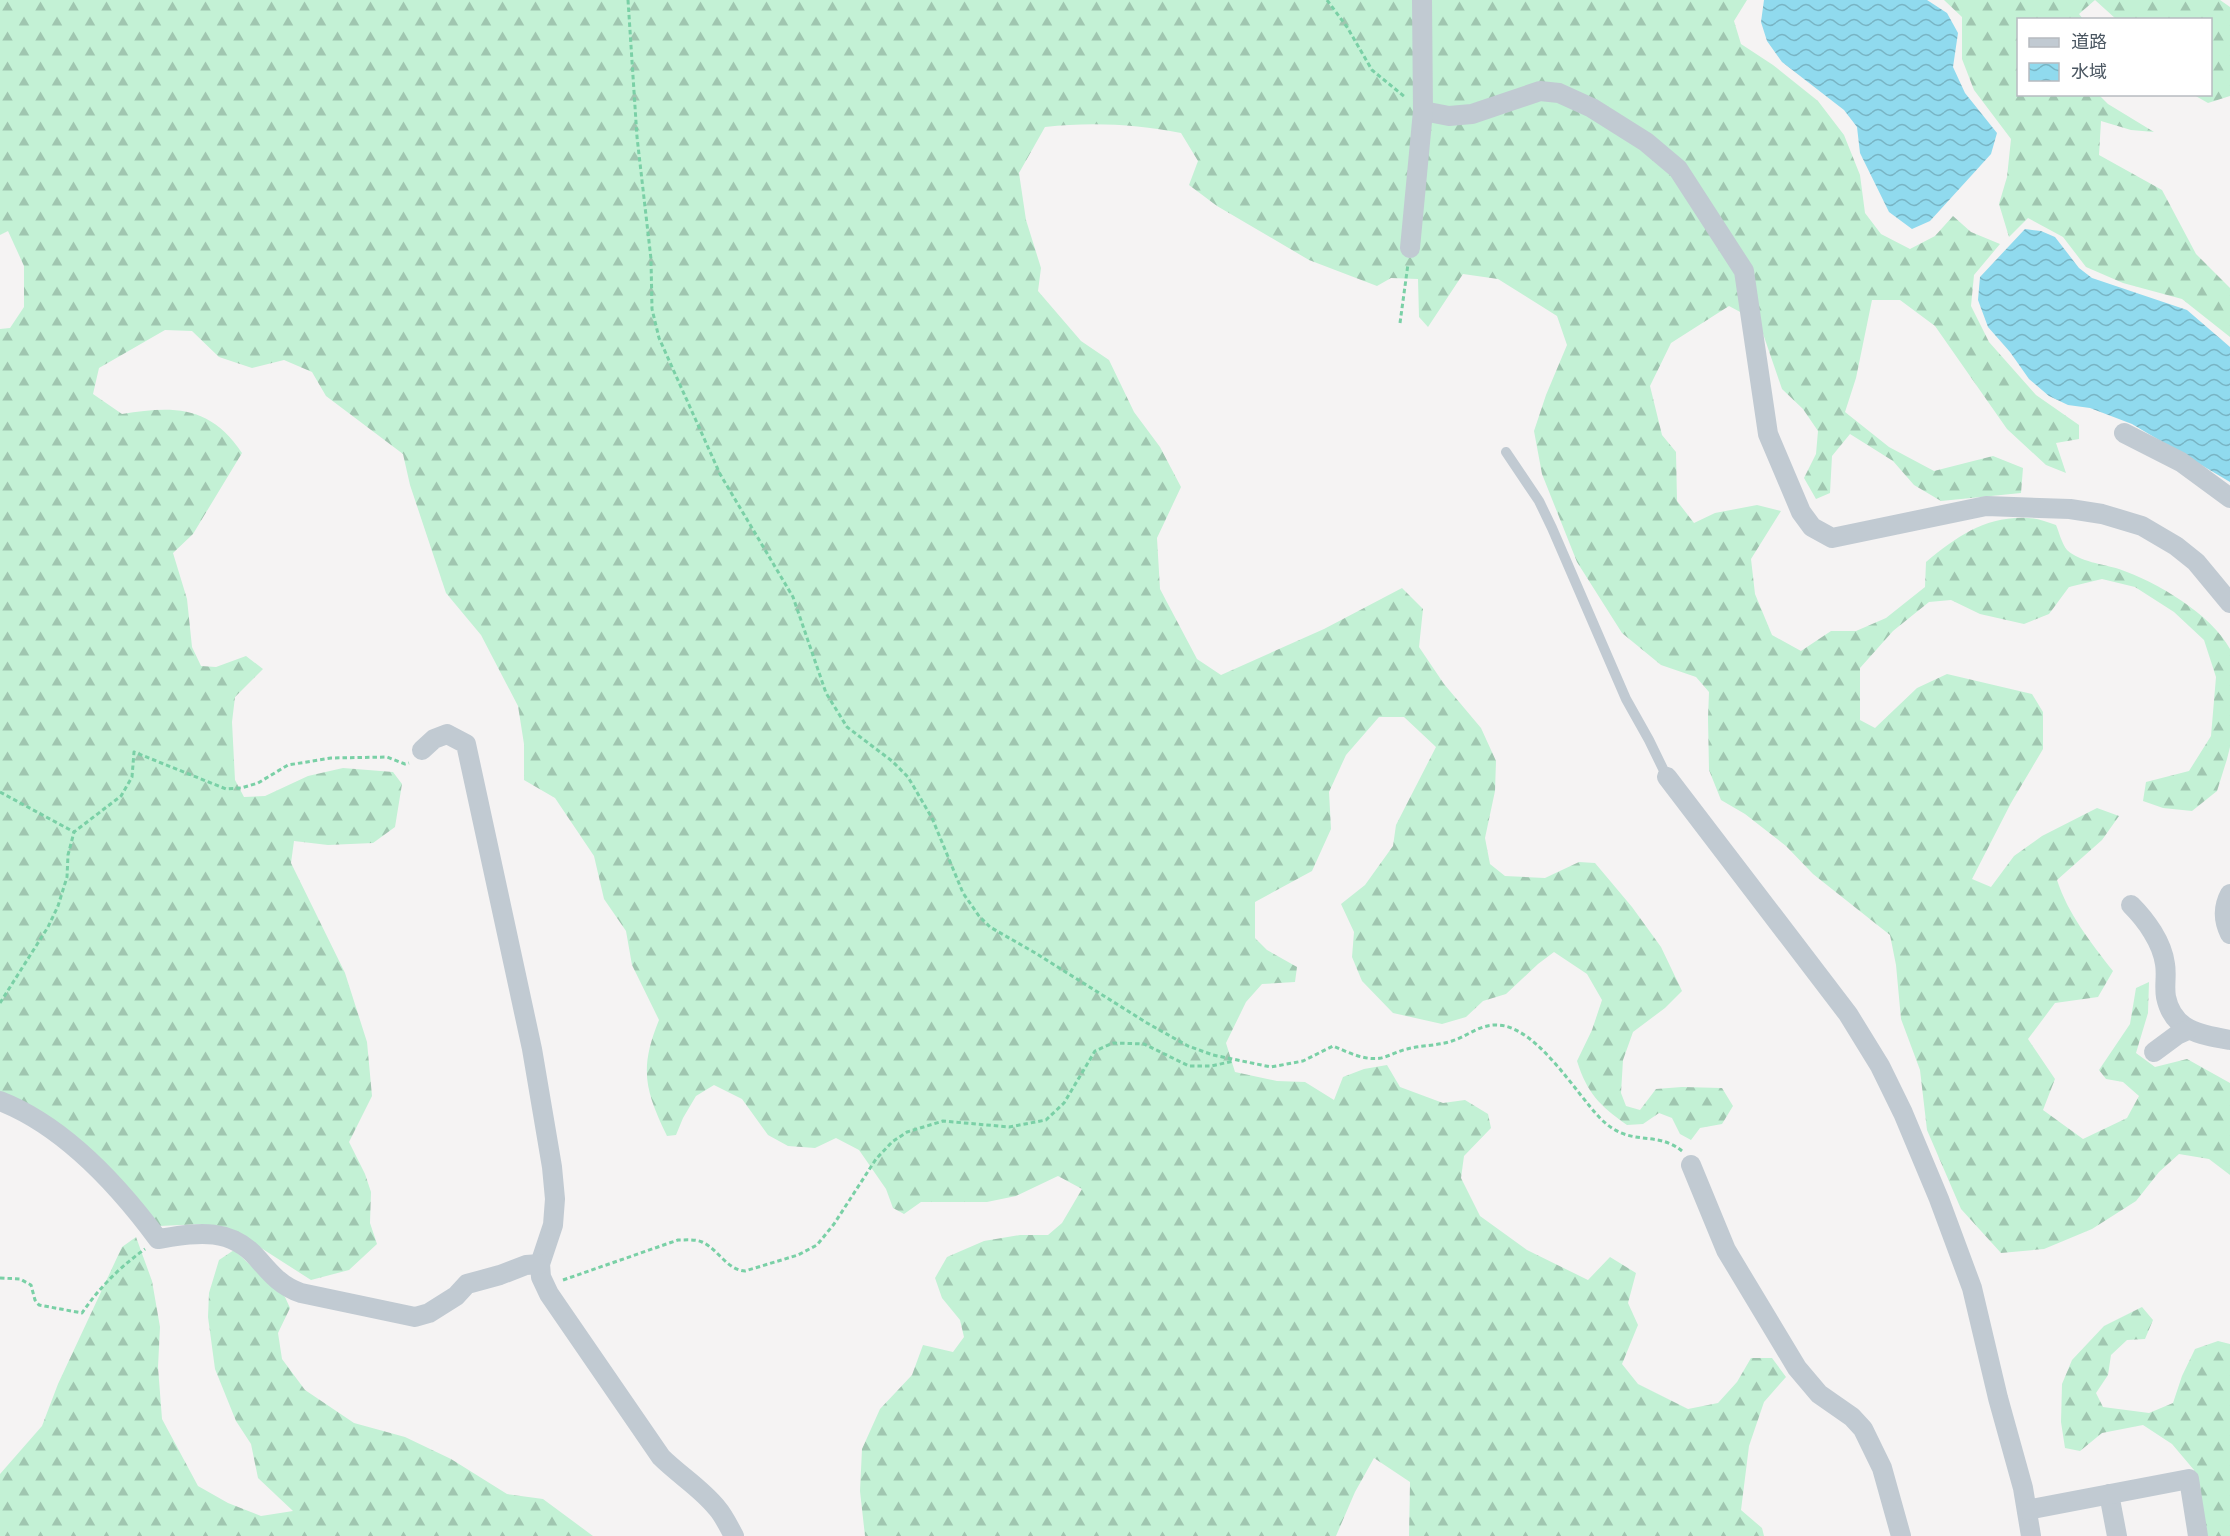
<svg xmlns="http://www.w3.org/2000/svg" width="2230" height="1536" font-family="'Noto Sans','Noto Sans JP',sans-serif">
  <defs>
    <pattern id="forest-firs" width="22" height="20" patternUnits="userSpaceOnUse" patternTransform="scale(1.5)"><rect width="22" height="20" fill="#c3f1d5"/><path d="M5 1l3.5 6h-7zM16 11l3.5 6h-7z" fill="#a0c6b0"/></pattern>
    <pattern id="water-waves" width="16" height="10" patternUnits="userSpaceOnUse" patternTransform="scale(1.5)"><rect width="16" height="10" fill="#90daee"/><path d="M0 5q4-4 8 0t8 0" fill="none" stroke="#78b4c4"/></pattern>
  </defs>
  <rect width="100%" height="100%" fill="#f5f3f3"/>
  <g fill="url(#forest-firs)">
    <path d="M0 0H1747L1734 21 1741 44 1773 65 1818 101 1844 135 1860 175 1865 213 1881 234 1910 249 1935 236 1953 216 1971 232 2000 244 1974 275 1971 306 1989 342 2036 395 2079 425V439L2056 443 2066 473 2046 465 2007 429 1935 326 1900 300H1872L1856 378 1845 412 1889 447 1934 471 1993 456 2023 468 2021 493 1941 501 1914 485 1893 461 1850 434 1832 456 1830 493 1816 499 1804 478 1816 454 1818 431 1803 409 1782 389 1759 322 1729 306 1671 343 1650 386 1662 435 1676 452 1677 501 1694 523 1715 513 1757 505 1781 511 1751 559 1755 594 1772 635 1801 651 1831 631H1856L1886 618 1925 587 1926 562C1958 536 1985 516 2028 518 2037 518 2047 522 2056 525 2059 532 2062 544 2067 550 2080 562 2103 564 2119 569 2157 582 2211 614 2230 649V747L2227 759 2217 791 2192 811 2163 808 2143 801 2146 782 2189 771 2211 736 2216 677 2204 640 2174 612 2135 587 2102 579 2069 587 2049 614 2024 624 1980 614 1951 600 1929 602 1893 631 1860 668V720L1875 728 1917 688 1947 674 2032 694 2043 712V749L2011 803 1972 879 1991 887 2014 856 2042 836 2097 808 2119 816 2102 840 2057 880C2068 914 2091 943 2113 971L2098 997 2055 1003 2028 1039 2055 1079 2043 1110 2083 1139 2127 1118 2139 1096 2123 1082 2106 1079 2099 1070 2130 1024 2136 988 2149 982 2148 1013 2136 1053 2155 1067 2187 1059 2230 1083V1175L2209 1159 2179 1154 2159 1172 2136 1201 2092 1229 2044 1249 2001 1253 1961 1209 1927 1130 1920 1070 1901 1019 1896 965 1890 935 1813 874 1786 846 1745 814 1721 800 1709 770 1708 718 1709 692 1696 677 1661 665 1622 633 1577 562 1542 474 1534 431 1546 395 1567 345 1557 316 1498 279 1463 274 1428 327 1419 317 1418 279 1391 278 1377 286 1309 260 1217 206 1189 185 1198 161 1181 133C1136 124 1090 122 1045 127L1019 173 1026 220 1041 268 1038 291 1081 341 1109 360 1134 412 1160 447 1181 487 1157 538 1160 589 1197 659 1221 675 1324 629 1402 588 1423 609 1419 647 1444 684 1481 728 1496 761 1495 791 1485 838 1490 864 1505 876 1545 878 1579 862 1595 863 1632 907 1661 947 1682 991 1665 1008 1633 1032 1623 1060 1621 1093 1626 1106 1640 1110 1656 1089 1682 1087 1722 1088 1733 1106 1722 1124 1700 1128 1691 1140 1680 1134 1672 1118 1659 1113 1643 1124 1627 1125C1600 1106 1587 1093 1577 1061L1592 1030 1602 1000 1587 974 1554 952 1538 964 1506 994 1483 1001 1466 1017 1442 1024 1393 1013 1362 981 1352 957 1354 932 1341 904 1365 885 1393 846 1396 825 1436 747 1404 717H1379L1346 755 1329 792 1331 829 1312 871 1255 902V938L1267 950 1297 967 1295 982 1262 984 1246 1002 1226 1043 1235 1072 1277 1081 1305 1082 1334 1100 1343 1077 1364 1069 1387 1065 1400 1087 1443 1103 1465 1100 1488 1114 1491 1128 1464 1156 1461 1178 1480 1216 1527 1250 1588 1280 1610 1257 1636 1273 1628 1303 1638 1325 1622 1364 1638 1384 1688 1409 1718 1403 1737 1382 1751 1358H1772L1786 1377 1764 1402 1749 1446 1741 1510 1762 1528 1764 1536H1409L1410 1482 1374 1458 1355 1492 1336 1536H865L860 1491 862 1449 880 1409 912 1375 923 1345 953 1352 964 1337 960 1320 942 1298 935 1278 947 1257 984 1241 1020 1235H1048L1062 1223 1082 1189 1058 1176 1016 1196 987 1202H921L904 1214 893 1208 886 1189 859 1150 836 1138 815 1148 788 1146 768 1135 742 1099 714 1085 696 1096 683 1118 676 1135 667 1136C645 1090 639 1069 659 1020L632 965 626 931 604 899 594 856 555 798 524 780V744L518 706 481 635 446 593 410 485 403 454 326 396 312 372 284 360 252 368 219 357 192 331 165 330 99 368 93 394 122 414C173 406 210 405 242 453L193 534 173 553 187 599 192 647 201 666 216 667 246 656 263 669 235 697 232 722 235 780 244 797 265 796 308 776 343 768 393 772 402 784 395 827 373 843 328 845 294 841 291 863 345 973 367 1042 372 1096 349 1142 365 1174 371 1192 370 1223 377 1244 349 1270 311 1280 236 1232 202 1224 160 1226 0 1095V329L10 328 24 307V266L8 231 0 235Z"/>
    <polygon points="1944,0 2220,0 2230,7 2230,96 2208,103 2194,95 2210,94 2210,20 2116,19 2095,0 2079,14 2083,19 2018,20 2018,94 2099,95 2108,104 2154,132 2131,130 2101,121 2099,155 2162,190 2196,254 2230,288 2230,337 2182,299 2123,283 2086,267 2063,237 2028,218 2009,237 1999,204 2007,177 2011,139 1974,90 1962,59 1962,17"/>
    <polygon points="136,1237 152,1281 160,1327 158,1367 162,1419 198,1486 228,1503 261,1516 293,1511 258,1478 251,1444 236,1421 215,1369 208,1317 209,1293 219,1260 234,1250 285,1297 290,1308 278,1333 282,1359 305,1390 354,1423 405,1437 451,1459 507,1494 543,1499 593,1536 0,1536 0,1474 42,1426 58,1384 122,1247"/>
    <polygon points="2142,1307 2153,1320 2145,1339 2127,1340 2111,1355 2108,1375 2096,1393 2103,1407 2149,1413 2173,1403 2182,1376 2195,1349 2218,1341 2230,1344 2230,1536 2207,1536 2194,1470 2172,1444 2143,1425 2102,1433 2080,1451 2065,1448 2061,1422 2062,1384 2072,1360 2104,1326"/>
  </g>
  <g fill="url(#water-waves)">
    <polygon points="1764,0 1927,0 1947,13 1958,33 1953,67 1965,93 1997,133 1991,154 1930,221 1912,229 1889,212 1860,153 1857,127 1844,110 1782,62 1767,41 1761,22"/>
    <polygon points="2025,229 2041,231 2055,237 2079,268 2092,278 2187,310 2230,347 2230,482 2132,424 2090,408 2068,405 2049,396 2029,379 2010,352 1988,327 1978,300 1980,277"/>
  </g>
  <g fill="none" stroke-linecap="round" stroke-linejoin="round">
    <g stroke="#7ad0a6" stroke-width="3" stroke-dasharray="4.5 3" stroke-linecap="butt">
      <path d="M628 0 637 137 651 259 652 309 659 338 720 474 793 597 826 693 847 727 892 761 908 777 932 818 963 893 979 916 990 927 1037 954 1147 1023 1188 1046 1213 1055 1271 1067 1303 1061 1333 1046C1348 1052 1364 1061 1381 1058 1390 1056 1398 1051 1407 1049 1421 1045 1437 1046 1452 1041 1468 1036 1480 1024 1498 1025 1537 1027 1575 1092 1600 1118 1630 1149 1655 1129 1682 1151"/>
      <polyline points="1327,0 1347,27 1372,70 1405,97"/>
      <polyline points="1400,323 1408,264"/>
      <polyline points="0,792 74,832"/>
      <polyline points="0,1003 48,927 58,906 67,877 68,855 74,832 121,796 132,777 134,752 226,789 241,788 258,783 288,765 331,758 387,757 405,764 409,763"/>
      <path d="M0 1278 20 1279 31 1285 35 1300 39 1305 82 1313C99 1288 120 1267 145 1249"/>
      <path d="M563 1280 678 1240C686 1240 695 1239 702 1242 718 1249 727 1270 745 1271L798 1255 817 1245 834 1224 876 1159 892 1142 907 1132 943 1121 1009 1127 1046 1120 1064 1103 1095 1051 1113 1043 1144 1044 1189 1066H1211L1234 1061"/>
    </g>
    <polyline stroke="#c1cad2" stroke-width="10" points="1506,452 1539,501 1552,528 1626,699 1649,740 1667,777"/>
    <g stroke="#c1cad2" stroke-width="20">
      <polyline points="1423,111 1449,116 1472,114 1540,91 1559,93 1592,108 1646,142 1678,169 1744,271 1768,434 1801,512 1812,527 1832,538 1986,506 2070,509 2102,514 2142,526 2176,546 2196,562 2230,603"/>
      <polyline points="1410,248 1423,111 1422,0"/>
      <polyline points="2124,433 2181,462 2230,498"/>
      <path d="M422 750 434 739 447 734 466 744 532 1049 552 1167 555 1199 553 1225 540 1264 541 1277 549 1294 661 1457C679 1475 701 1488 717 1508 724 1516 729 1527 734 1536"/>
      <polyline points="1667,777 1848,1014 1880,1066 1903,1113 1939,1199 1972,1288 1998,1398 2023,1488 2031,1536"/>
      <path d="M2230 894C2223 907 2223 920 2230 934"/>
      <path d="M2131 905C2146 920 2162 942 2165 964 2167 975 2164 986 2166 997 2173 1031 2201 1035 2230 1040"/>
      <polyline points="2154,1052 2177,1035 2188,1030"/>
      <path d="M0 1101C64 1126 118 1185 158 1239 196 1233 230 1226 258 1259 271 1274 282 1287 301 1293L415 1317 429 1313 456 1296 467 1284 500 1275 526 1265 540 1264"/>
      <polyline points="1691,1165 1726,1250 1797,1368 1819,1394 1852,1417 1863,1429 1882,1468 1901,1536"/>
      <polyline points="2109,1494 2117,1536"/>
      <polyline points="2027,1510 2189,1479 2198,1536"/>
    </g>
  </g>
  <rect x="2017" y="18" width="195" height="78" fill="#ffffff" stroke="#b7bbc0" stroke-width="1.5"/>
  <rect x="2029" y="38" width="30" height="9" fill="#c1cad2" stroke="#b7bbc0" stroke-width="1.5"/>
  <text x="2071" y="48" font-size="18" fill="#4a5661">道路</text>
  <rect x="2029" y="63" width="30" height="18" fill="url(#water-waves)" stroke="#b7bbc0" stroke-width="1.5"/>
  <text x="2071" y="78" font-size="18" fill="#4a5661">水域</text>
</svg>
